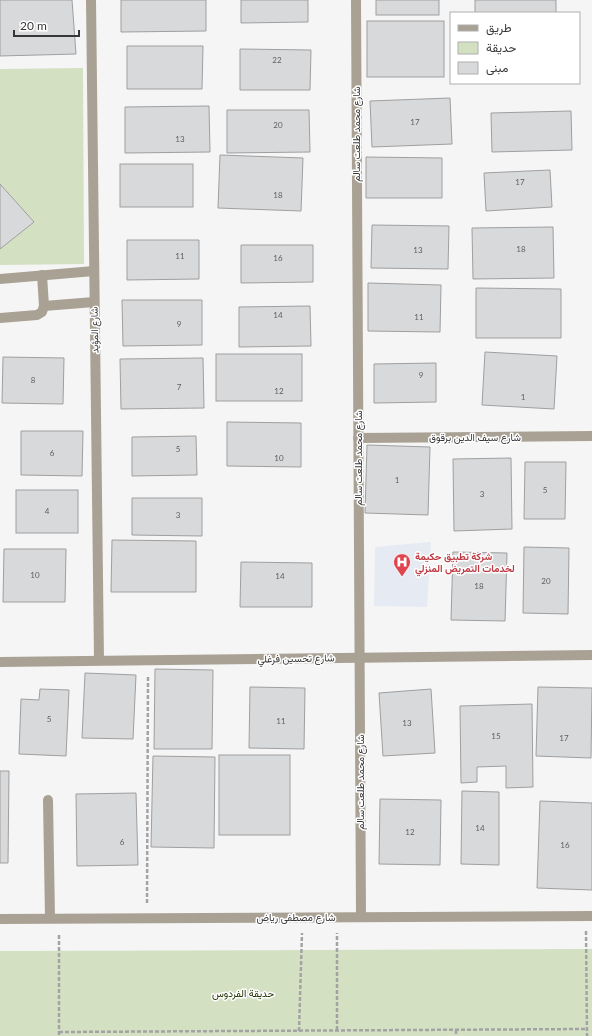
<svg xmlns="http://www.w3.org/2000/svg" width="592" height="1036" font-family="Lato,Vazirmatn,sans-serif">
  <rect width="100%" height="100%" fill="#f5f5f6"/>
  <polygon fill="#e6eaf2" points="431,542 427,607 374,606 375,547"/>
  <g fill="#d3e0c2">
    <polygon points="83,68 84,264 0,265 0,69"/>
    <polygon points="592,949 592,1036 0,1036 0,951"/>
  </g>
  <g fill="#d8d9da" stroke="#9f9fa0">
    <polygon points="0,0 72,0 76,54 0,56"/>
    <polygon points="121,0 206,0 206,31 121,32"/>
    <polygon points="241,0 308,0 308,22 241,23"/>
    <rect x="376" y="0" width="63" height="15"/>
    <rect x="475" y="0" width="81" height="13"/>
    <rect x="367" y="21" width="77" height="56"/>
    <polygon points="127,46 203,46 202,89 127,89"/>
    <polygon points="240,49 311,50 310,90 240,90"/>
    <polygon points="450,98 452,144 372,147 370,101"/>
    <polygon points="209,106 210,152 125,153 125,107"/>
    <polygon points="227,110 309,110 310,152 227,153"/>
    <polygon points="571,111 572,150 492,152 491,113"/>
    <polygon points="220,155 303,158 301,211 218,208"/>
    <polygon points="366,157 442,158 442,198 366,198"/>
    <rect x="120" y="164" width="73" height="43"/>
    <polygon points="550,170 552,207 486,211 484,173"/>
    <polygon points="0,184 34,222 0,249"/>
    <polygon points="372,225 449,226 448,269 371,268"/>
    <polygon points="553,227 554,278 473,279 472,228"/>
    <polygon points="127,240 199,240 199,279 127,280"/>
    <polygon points="241,245 313,245 313,282 241,283"/>
    <polygon points="368,283 441,285 440,332 368,331"/>
    <polygon points="476,288 561,289 561,338 476,338"/>
    <polygon points="122,300 202,300 202,345 123,346"/>
    <polygon points="310,306 311,346 239,347 239,307"/>
    <polygon points="485,352 557,356 554,409 482,405"/>
    <rect x="216" y="354" width="86" height="47"/>
    <polygon points="3,357 64,358 63,404 2,403"/>
    <polygon points="203,358 204,408 121,409 120,359"/>
    <polygon points="436,363 436,402 374,403 374,364"/>
    <polygon points="227,422 301,423 301,467 227,466"/>
    <polygon points="21,431 83,431 82,476 21,475"/>
    <polygon points="196,436 197,475 132,476 132,437"/>
    <polygon points="367,445 430,447 428,515 365,513"/>
    <polygon points="511,458 512,529 454,531 453,459"/>
    <polygon points="525,462 566,462 565,519 524,519"/>
    <rect x="16" y="490" width="62" height="43"/>
    <polygon points="132,498 202,498 202,536 132,535"/>
    <polygon points="112,540 196,541 196,592 111,592"/>
    <polygon points="524,547 569,548 568,614 523,613"/>
    <polygon points="4,549 66,549 65,602 3,602"/>
    <polygon points="453,552 507,553 505,621 451,620"/>
    <polygon points="241,562 312,563 312,607 240,607"/>
    <polygon points="155,669 213,670 212,749 154,749"/>
    <polygon points="85,673 136,675 133,739 82,738"/>
    <polygon points="250,687 305,688 304,749 249,748"/>
    <polygon points="538,687 592,688 591,758 536,756"/>
    <polygon points="40,689 69,690 66,756 19,754 21,699 39,700"/>
    <polygon points="431,689 435,753 383,756 379,693"/>
    <polygon points="532,704 533,787 506,788 506,766 477,767 477,782 461,783 460,706"/>
    <rect x="219" y="755" width="71" height="80"/>
    <polygon points="153,756 215,757 214,848 151,847"/>
    <polygon points="0,771 9,771 8,863 0,863"/>
    <polygon points="462,791 499,792 499,865 461,864"/>
    <polygon points="136,793 138,865 77,866 76,794"/>
    <polygon points="380,799 441,800 440,865 379,864"/>
    <polygon points="540,801 592,803 592,890 537,888"/>
  </g>
  <g fill="none" stroke-linecap="round" stroke-linejoin="round">
    <g stroke="#a3a3a3" stroke-width="2.5" stroke-dasharray="4 2" stroke-linecap="butt">
      <polyline points="147,903 148,676"/>
      <polyline points="586,931 587,1036"/>
      <polyline points="59,935 59,1036"/>
      <polyline points="337,1030 337,933"/>
      <polyline points="456,1030 456,1036"/>
      <polyline points="299,1031 302,933"/>
      <polyline points="59,1032 587,1029"/>
    </g>
    <g stroke="#a9a294" stroke-width="10">
      <polyline points="91,0 99,660"/>
      <polyline points="356,0 361,917"/>
      <polyline points="0,279 94,271"/>
      <polyline points="44,306 94,302"/>
      <polyline points="0,318 37,315 42,312 44,306 42,275"/>
      <polyline points="358,438 592,436"/>
      <polyline points="0,662 592,655"/>
      <polyline points="48,800 50,918"/>
      <polyline points="0,919 592,916"/>
    </g>
  </g>
  <defs>
    <g id="hospital-pin" transform="scale(0.9)"><path d="M0 17L-7.5 6A9.5 9.5 0 1 1 7.5 6Z" fill="#e0444e" stroke="#fff"/><path d="M-5-5h3v3.5h4V-5h3V5h-3V1.5h-4V5h-3Z" fill="#fff"/></g>
  </defs>
  <g fill-rule="evenodd">
    <use href="#hospital-pin" x="402" y="562"/>
  </g>
  <g text-anchor="middle" stroke-width="3" stroke-linejoin="round" paint-order="stroke">
    <g font-size="8" fill="#5f6060">
      <text x="277" y="63">22</text>
      <text x="415" y="125">17</text>
      <text x="278" y="128">20</text>
      <text x="180" y="142">13</text>
      <text x="520" y="185">17</text>
      <text x="278" y="198">18</text>
      <text x="521" y="252">18</text>
      <text x="418" y="253">13</text>
      <text x="180" y="259">11</text>
      <text x="278" y="261">16</text>
      <text x="278" y="318">14</text>
      <text x="419" y="320">11</text>
      <text x="179" y="327">9</text>
      <text x="421" y="378">9</text>
      <text x="33" y="383">8</text>
      <text x="179" y="390">7</text>
      <text x="279" y="394">12</text>
      <text x="523" y="400">1</text>
      <text x="178" y="452">5</text>
      <text x="52" y="456">6</text>
      <text x="279" y="461">10</text>
      <text x="397" y="483">1</text>
      <text x="545" y="493">5</text>
      <text x="482" y="497">3</text>
      <text x="47" y="514">4</text>
      <text x="178" y="518">3</text>
      <text x="35" y="578">10</text>
      <text x="280" y="579">14</text>
      <text x="546" y="584">20</text>
      <text x="479" y="589">18</text>
      <text x="49" y="722">5</text>
      <text x="281" y="724">11</text>
      <text x="407" y="726">13</text>
      <text x="496" y="739">15</text>
      <text x="564" y="741">17</text>
      <text x="480" y="831">14</text>
      <text x="410" y="835">12</text>
      <text x="122" y="845">6</text>
      <text x="565" y="848">16</text>
    </g>
    <g font-size="10" fill="#373737" stroke="#fff">
      <text transform="translate(356 134) rotate(-90)" y="4">شارع محمد طلعت سالم</text>
      <text transform="translate(94 330) rotate(-91)" y="4">شارع المؤيد</text>
      <text x="475" y="441">شارع سيف الدين برقوق</text>
      <text transform="translate(358 458) rotate(-90)" y="4">شارع محمد طلعت سالم</text>
      <text transform="translate(296 658) rotate(-1)" y="4">شارع تحسين فرغلي</text>
      <text transform="translate(360 782) rotate(-90)" y="4">شارع محمد طلعت سالم</text>
      <text x="296" y="921">شارع مصطفى رياض</text>
    </g>
    <g font-size="10" font-weight="bold" fill="#be3a42" stroke="#fff" text-anchor="start">
      <text x="415" y="560">شركة تطبيق حكيمة<tspan x="415" dy="12">لخدمات التمريض المنزلي</tspan></text>
    </g>
    <g font-size="10" fill="#223200" stroke="#fff">
      <text x="243" y="997">حديقة الفردوس</text>
    </g>
  </g>
  <rect x="450" y="12" width="130" height="72" fill="#ffffff" stroke="#afafaf"/>
  <rect x="458" y="25" width="20" height="6" fill="#a9a294" stroke="#afafaf"/>
  <text x="486" y="32" font-size="12" fill="#373737">طريق</text>
  <rect x="458" y="42" width="20" height="12" fill="#d3e0c2" stroke="#afafaf"/>
  <text x="486" y="52" font-size="12" fill="#373737">حديقة</text>
  <rect x="458" y="62" width="20" height="12" fill="#d8d9da" stroke="#afafaf"/>
  <text x="486" y="72" font-size="12" fill="#373737">مبنى</text>
  <path d="M14 30v6h65v-6" fill="none" stroke="#373737" stroke-width="2"/>
  <text x="20" y="30" font-size="12" fill="#373737" stroke="#ffffff" stroke-width="3" paint-order="stroke">20 m</text>
</svg>
